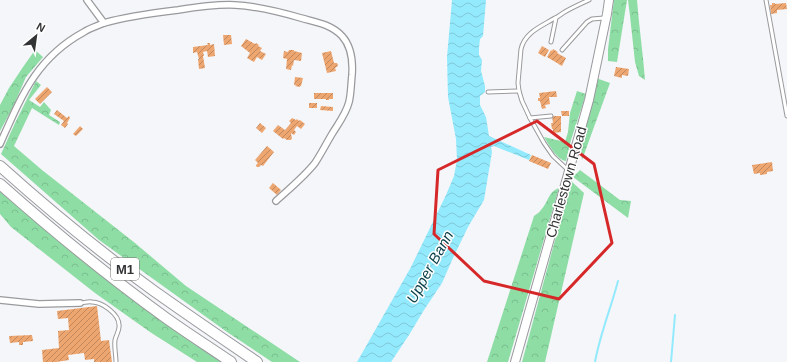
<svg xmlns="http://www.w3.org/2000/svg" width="787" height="362" font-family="Arial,sans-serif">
  <defs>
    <pattern id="forest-crowns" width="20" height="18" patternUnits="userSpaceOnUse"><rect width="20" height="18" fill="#8edda5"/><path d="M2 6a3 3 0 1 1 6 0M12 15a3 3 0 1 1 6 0" fill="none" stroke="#7bbe8f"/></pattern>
    <pattern id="water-waves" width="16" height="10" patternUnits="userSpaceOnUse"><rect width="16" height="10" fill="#93eafd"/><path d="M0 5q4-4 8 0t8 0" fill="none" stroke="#7fc9d9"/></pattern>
    <pattern id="building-hatch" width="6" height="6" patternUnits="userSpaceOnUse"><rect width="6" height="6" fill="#eea670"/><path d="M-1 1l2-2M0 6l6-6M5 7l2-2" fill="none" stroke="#c1885d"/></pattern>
  </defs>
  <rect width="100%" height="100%" fill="#f5f6f9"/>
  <g fill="url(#forest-crowns)">
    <polygon points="614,0 627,0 617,62 608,61 608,49"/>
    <path d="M628 0H637C639 27 643 53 645 80L639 76 635 62 630 16Z"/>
    <polygon points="35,50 43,57 26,77 13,107 0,131 0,105 9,88 23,67"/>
    <polygon points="596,78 610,83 582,160 580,145"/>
    <polygon points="36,81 41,85 29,100 40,107 44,102 51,110 49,115 60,122 59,125 32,108 14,146 42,170 135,243 186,286 300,362 272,362 227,332 99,240 1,154 15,123"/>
    <path d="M577 91 586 94 571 140 566 161C557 160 549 145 544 137L565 142 568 132 570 113Z"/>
    <polygon points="580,170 620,200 631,201 628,218 573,177"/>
    <polygon points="571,181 584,193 545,362 522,362"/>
    <path d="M559 188 508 362H487L534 216C536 214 539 213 541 210 549 201 548 192 559 188Z"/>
    <polygon points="0,190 63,245 136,301 223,362 197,362 150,332 95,293 11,227 0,214"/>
  </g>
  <polygon fill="url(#water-waves)" points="452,0 486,0 483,36 480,39 479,48 479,55 482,60 481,71 485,86 485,92 480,96 480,105 486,117 489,136 531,155 529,160 494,146 491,147 492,152 484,200 468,227 453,258 442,283 424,310 409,335 391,362 357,362 411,267 446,195 454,176 457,160 456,139 448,97 447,57"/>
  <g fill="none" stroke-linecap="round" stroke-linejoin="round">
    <g stroke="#93eafd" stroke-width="2">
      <path d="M595 362C600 334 611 308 618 281"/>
      <polyline points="671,362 675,315"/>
    </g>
  </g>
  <g fill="url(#building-hatch)">
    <polygon points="772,3 775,3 775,4 786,3 787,9 777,10 777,13 771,14 770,5 772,5"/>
    <polygon points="223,35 231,35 232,44 224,45"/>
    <polygon points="246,39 255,44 256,43 259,45 258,46 262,48 260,51 266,54 262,60 257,57 254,62 247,58 250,53 241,46"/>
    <polygon points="207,43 210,43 210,45 214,44 215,56 208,57 207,51 203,52 204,56 203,56 205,68 199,69 198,59 199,59 197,52 193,53 193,47 208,45"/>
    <polygon points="542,46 549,50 545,57 538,53"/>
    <polygon points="553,49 558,52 557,53 566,58 562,66 547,57 551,50 552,51"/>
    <polygon points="289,50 294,50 294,51 302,53 301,61 294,60 293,66 292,65 291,70 286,69 287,59 283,58 284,51 288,52"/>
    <polygon points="331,51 334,63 337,63 338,66 335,68 336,71 327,73 322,53"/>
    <polygon points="616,67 629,69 628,76 622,75 622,78 614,76"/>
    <polygon points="295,77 303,78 301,86 300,86 300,87 295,86 296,85 294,85"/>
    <polygon points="47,87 52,92 40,104 35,99"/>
    <polygon points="556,91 557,97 549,97 550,104 545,105 546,108 542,109 540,101 538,101 538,98 540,98 539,93"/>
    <polygon points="314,93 333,93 333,99 329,99 329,100 326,100 326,99 314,99"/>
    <rect x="309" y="103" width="8" height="5"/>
    <polygon points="321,106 333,107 333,111 320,110"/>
    <polygon points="57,110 67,118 69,116 70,118 67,123 68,124 65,128 61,125 64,121 54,114"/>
    <polygon points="561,111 569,111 569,116 562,116"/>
    <polygon points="552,116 561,116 561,132 553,133 553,129 552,129 551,123 553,123"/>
    <polygon points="292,118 296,120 297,119 299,121 300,120 305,124 301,129 297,126 294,130 296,132 294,135 291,133 291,134 292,138 291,140 287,140 284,138 283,139 273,131 278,125 285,130 291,123 289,121"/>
    <polygon points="260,123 266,128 262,133 256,128"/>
    <polygon points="80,126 83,129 76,136 73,134"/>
    <polygon points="267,146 274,152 263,166 261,165 259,167 257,167 256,166 256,165 258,163 255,160"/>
    <polygon points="532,155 551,163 548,169 529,161"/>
    <polygon points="772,162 773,171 767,172 767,174 760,175 760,173 754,174 752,165"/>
    <polygon points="273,183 281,190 277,195 269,188"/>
    <polygon points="97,306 101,341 109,340 112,362 94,362 94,359 85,360 84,353 68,355 69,360 56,362 43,362 42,350 59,348 58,331 69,330 68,318 58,319 57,311"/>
    <polygon points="32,335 33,341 23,342 23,345 19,345 19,342 10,343 9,336"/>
  </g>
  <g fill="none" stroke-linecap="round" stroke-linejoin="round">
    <g stroke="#999a9d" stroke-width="5">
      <g id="service">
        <polyline points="766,0 787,116"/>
        <polyline points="551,42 556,18"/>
        <polyline points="562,50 587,22 592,19 604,18"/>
        <polyline points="488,92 519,91"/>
        <polyline points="530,118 551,116"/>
        <path d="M568 170 553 156 544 143 530 118 522 101 519 91 518 83 521 49C525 32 542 26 555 18 558 17 560 15 563 13 571 8 580 4 589 0"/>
        <path d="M80 303C84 303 88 301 92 302 102 302 119 314 119 325 120 330 116 335 115 340 114 347 116 355 116 362"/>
      </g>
    </g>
    <g stroke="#999a9d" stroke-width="8">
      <g id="minor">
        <path d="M104 23C128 16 153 13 178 10 197 7 216 4 235 5 257 6 280 12 301 18 315 22 331 24 342 36 352 47 353 61 352 75 351 84 351 94 349 102 346 114 338 124 332 134 326 144 321 154 315 163 304 177 289 189 276 201"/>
        <path d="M0 144C21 97 36 58 84 32 90 28 97 26 104 23L87 0"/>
        <polyline points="0,300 39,304 80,303"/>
      </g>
    </g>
    <g stroke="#999a9d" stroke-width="10">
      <polyline id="secondary" points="515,362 589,100 607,14 609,0"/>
    </g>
    <g stroke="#999a9d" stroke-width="12">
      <g id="motorway">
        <path d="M0 166C49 210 100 252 154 291 188 315 223 339 257 362"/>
        <path d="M0 184C53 231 108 276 166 318 187 333 209 347 231 362"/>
      </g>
    </g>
    <use href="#service" stroke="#fff" stroke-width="3"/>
    <use href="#minor" stroke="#fff" stroke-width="5.5"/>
    <use href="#secondary" stroke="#fff" stroke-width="8"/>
    <use href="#motorway" stroke="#fff" stroke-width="10"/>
  </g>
  <path fill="none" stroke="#d62828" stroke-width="3" stroke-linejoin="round" d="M537 121 594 164 612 243 559 299 484 281 434 234 438 170Z"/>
  <g text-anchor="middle" stroke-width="3" stroke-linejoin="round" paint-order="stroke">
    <rect fill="#fff" stroke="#707071" stroke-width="1" x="111" y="258" width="28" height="22" rx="3"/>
    <g font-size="13" font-weight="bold" fill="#323334">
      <text x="125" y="274">M1</text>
    </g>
    <g font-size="14" fill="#323334" stroke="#fff">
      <text transform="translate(566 182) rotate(-74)" y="5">Charlestown Road</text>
    </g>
    <g font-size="15" font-style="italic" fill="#0c424c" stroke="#fff">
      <text transform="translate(430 267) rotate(-61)" y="5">Upper Bann</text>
    </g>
  </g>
  <g transform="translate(36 36) rotate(29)" stroke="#ffffff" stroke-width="3" paint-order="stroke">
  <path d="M0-3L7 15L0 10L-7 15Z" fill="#323334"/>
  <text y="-6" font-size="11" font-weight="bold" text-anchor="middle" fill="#323334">N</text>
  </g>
</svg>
